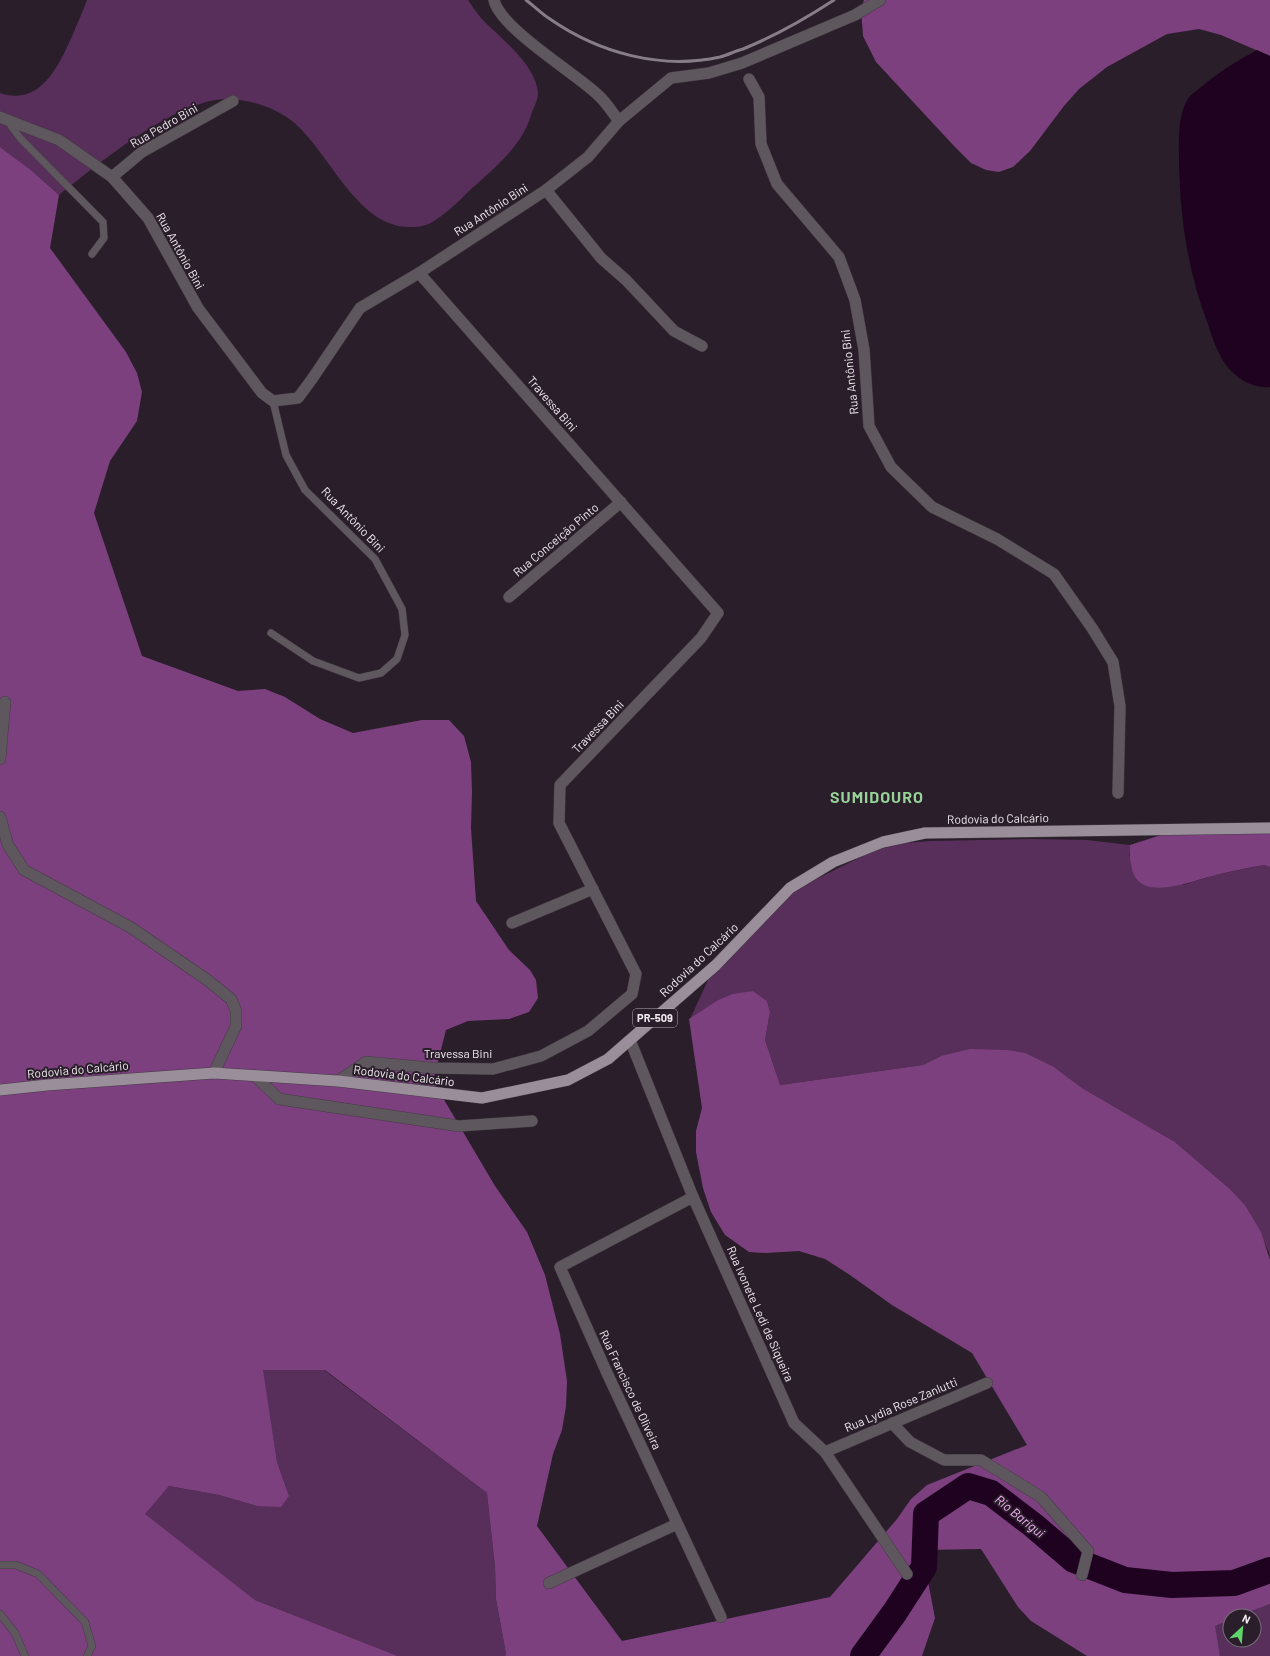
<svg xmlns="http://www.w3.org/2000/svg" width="1270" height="1656" font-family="Barlow,sans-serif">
  <rect width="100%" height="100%" fill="#291e29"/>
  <g fill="#582e5a">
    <path d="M87 0H468C472 6 476 12 481 18 500 38 537 65 538 94 538 100 533 109 531 115 522 147 492 170 468 192 458 202 447 213 434 221 428 225 420 227 413 227 355 230 329 147 288 118 270 106 250 100 229 99 179 97 98 164 59 195L31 170 0 147V93C41 107 59 65 73 34 77 23 83 12 87 0Z"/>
    <polygon points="1032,839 1087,840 1130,845 1129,856 1183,885 1215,875 1264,865 1270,867 1270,1260 1269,1252 1245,1205 1230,1189 1175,1142 1082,1088 1054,1067 941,1056 923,1065 780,1085 765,1040 770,1012 767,1001 753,991 718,1000 690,1019 709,978 768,909 804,885 875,850 905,843 930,841"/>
    <polygon points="262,1370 324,1370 487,1493 495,1567 496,1599 506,1654 505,1656 398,1656 255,1600 144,1514 169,1486 219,1495 257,1506 289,1496 277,1462"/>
    <polygon points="1270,1604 1270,1656 1220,1656 1214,1626 1230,1620 1230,1640 1254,1640 1254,1616 1239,1616"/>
  </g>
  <g fill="#7c407f">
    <polygon points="864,0 1270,0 1270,56 1221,35 1199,29 1167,34 1107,67 1079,89 1064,106 1030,151 1013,167 999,172 986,170 971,163 954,146 876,62 863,36 861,9"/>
    <polygon points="0,147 31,170 59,195 50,248 126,352 137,373 142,392 137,421 110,461 94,513 142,656 238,691 265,689 285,697 320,719 353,733 422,720 449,720 464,736 471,762 472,792 471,828 476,901 509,950 530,970 536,980 538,998 529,1012 509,1019 468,1021 446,1030 433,1081 495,1186 527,1232 545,1275 560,1334 567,1381 566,1406 562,1430 553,1454 537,1526 622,1641 830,1597 897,1519 911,1499 927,1485 1027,1445 972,1353 892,1305 850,1275 825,1259 799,1251 766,1253 749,1252 725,1235 711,1212 703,1188 696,1152 696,1131 702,1108 689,1019 718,1000 733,994 753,991 767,1001 770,1012 765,1040 780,1085 923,1065 941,1056 970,1049 1007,1050 1025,1053 1054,1067 1082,1088 1175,1142 1230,1189 1245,1205 1261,1232 1270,1260 1270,1604 1239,1616 1230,1616 1230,1620 1215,1626 1220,1656 1087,1656 1031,1621 1018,1607 981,1549 922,1550 935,1618 922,1656 505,1656 506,1654 496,1599 495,1567 487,1493 325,1370 263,1370 277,1462 289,1496 281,1507 257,1506 219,1495 169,1486 145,1514 255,1600 398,1656 0,1656"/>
    <path d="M1270 828V867L1264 865C1248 868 1231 871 1216 875 1194 880 1140 904 1132 869 1130 860 1129 854 1130 845L1161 835Z"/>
  </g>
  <path fill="#1e0220" d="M1257 50 1270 56V387C1253 389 1237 379 1226 365 1218 354 1213 340 1209 327 1188 273 1180 219 1179 161 1179 142 1177 112 1190 96 1193 93 1198 90 1201 87 1219 72 1237 61 1257 50Z"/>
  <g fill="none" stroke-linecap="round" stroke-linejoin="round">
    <polyline stroke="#1e0220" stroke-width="26" points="863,1656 895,1612 924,1567 926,1514 968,1486 991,1493 1033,1525 1074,1560 1125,1580 1172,1585 1234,1583 1270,1570"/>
    <g stroke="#453a45" stroke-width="8">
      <g id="service">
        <polyline points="10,119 11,126 20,138 103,222 104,238 92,254"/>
        <polyline points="271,633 313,661 359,678 381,673 397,659 405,635 402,609 375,559 305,490 286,455 273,401"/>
        <polyline points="0,1565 16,1565 38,1574 85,1622 92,1646 87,1656"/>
        <polyline points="0,1614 15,1633 25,1656"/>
      </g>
    </g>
    <g stroke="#453a45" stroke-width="12">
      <g id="minor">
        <path d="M494 0C500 28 575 73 598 95 606 102 612 112 619 121"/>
        <polyline points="749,79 759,97 761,144 777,184 839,257 855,300 864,350 869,426 891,467 932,507 997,539 1054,574 1092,628 1113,662 1120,706 1118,793"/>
        <polyline points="0,117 59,140 112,177 148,218 198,308 262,393 273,401 298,398 312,379 360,308 419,273 546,190 588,157 619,121 671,78 709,73 742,63 855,15 880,0"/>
        <polyline points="112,177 142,152 233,101"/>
        <polyline points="546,190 601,258 626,280 674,331 702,346"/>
        <polyline points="509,597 621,502"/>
        <polyline points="0,759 5,702"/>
        <polyline points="0,817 8,845 24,870 130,927 206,979 231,999 236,1011 236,1026 214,1073"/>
        <polyline points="512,923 593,889"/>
        <polyline points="630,1040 693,1197 794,1423 825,1452 907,1574"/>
        <polyline points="255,1076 279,1099 459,1126 532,1121"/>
        <polyline points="338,1081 366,1062 432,1068 493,1069 541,1056 588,1031 632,994 636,974 559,823 560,785 701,638 718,613 419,273"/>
        <polyline points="693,1197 560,1267 607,1373 721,1617"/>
        <polyline points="892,1423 910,1442 944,1460 981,1460 1041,1497 1088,1551 1082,1575"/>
        <polyline points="825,1452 987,1383"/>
        <polyline points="549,1583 677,1524"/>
      </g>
    </g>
    <g stroke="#453a45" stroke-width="12">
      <polyline id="primary" points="0,1090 47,1085 214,1073 338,1081 482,1098 568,1080 608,1059 716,965 790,888 833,862 883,842 925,833 1270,828"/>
    </g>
    <use href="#service" stroke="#5e585e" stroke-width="7"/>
    <use href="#minor" stroke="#5e585e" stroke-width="11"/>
    <use href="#primary" stroke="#998e9a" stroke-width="11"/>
    <path stroke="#877d87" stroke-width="3" d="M526 0C534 6 542 14 550 19 599 53 661 70 720 57 728 55 735 51 743 49 775 36 805 19 834 0"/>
  </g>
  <g text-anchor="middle" stroke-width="4" stroke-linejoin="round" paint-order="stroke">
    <rect fill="#291e29" stroke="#b4acb4" stroke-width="1" x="633" y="1009" width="44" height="18" rx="3"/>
    <g font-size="11" font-weight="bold" fill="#f0e9f0">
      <text x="655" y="1022">PR-509</text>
    </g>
    <g font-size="12" fill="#f0e9f0" stroke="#291e29">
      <text transform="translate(164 126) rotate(-30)" y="4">Rua Pedro Bini</text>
      <text transform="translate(491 210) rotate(-33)" y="4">Rua Antônio Bini</text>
      <text transform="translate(180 251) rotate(61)" y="4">Rua Antônio Bini</text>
      <text transform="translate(850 372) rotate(-96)" y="4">Rua Antônio Bini</text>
      <text transform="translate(552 404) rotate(49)" y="4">Travessa Bini</text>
      <text transform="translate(353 520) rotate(46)" y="4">Rua Antônio Bini</text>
      <text transform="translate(556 540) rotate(-40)" y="4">Rua Conceição Pinto</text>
      <text transform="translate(598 727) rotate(-46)" y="4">Travessa Bini</text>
      <text transform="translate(998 819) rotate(-1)" y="4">Rodovia do Calcário</text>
      <text transform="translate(699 960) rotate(-43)" y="4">Rodovia do Calcário</text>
      <text x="458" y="1058">Travessa Bini</text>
      <text transform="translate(78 1070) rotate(-5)" y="4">Rodovia do Calcário</text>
      <text transform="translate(404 1076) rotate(7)" y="4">Rodovia do Calcário</text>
      <text transform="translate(760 1314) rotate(66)" y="4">Rua Ivonete Ledi de Siqueira</text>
      <text transform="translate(630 1390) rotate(65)" y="4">Rua Francisco de Oliveira</text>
      <text transform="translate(901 1405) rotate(-23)" y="4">Rua Lydia Rose Zanlutti</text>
    </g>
    <g font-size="13" font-style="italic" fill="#f9b5fc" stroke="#291e29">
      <text transform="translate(1020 1516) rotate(39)" y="5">Rio Barigui</text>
    </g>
    <g font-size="16" font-weight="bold" letter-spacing="1" fill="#97d299" stroke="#291e29">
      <text x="877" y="803">SUMIDOURO</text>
    </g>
  </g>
  <g transform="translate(1242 1628) rotate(26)"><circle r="19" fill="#291e29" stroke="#796f79"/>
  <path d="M0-3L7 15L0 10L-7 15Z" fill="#60d56b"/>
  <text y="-6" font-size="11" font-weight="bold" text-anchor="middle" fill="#f0e9f0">N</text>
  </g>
</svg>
